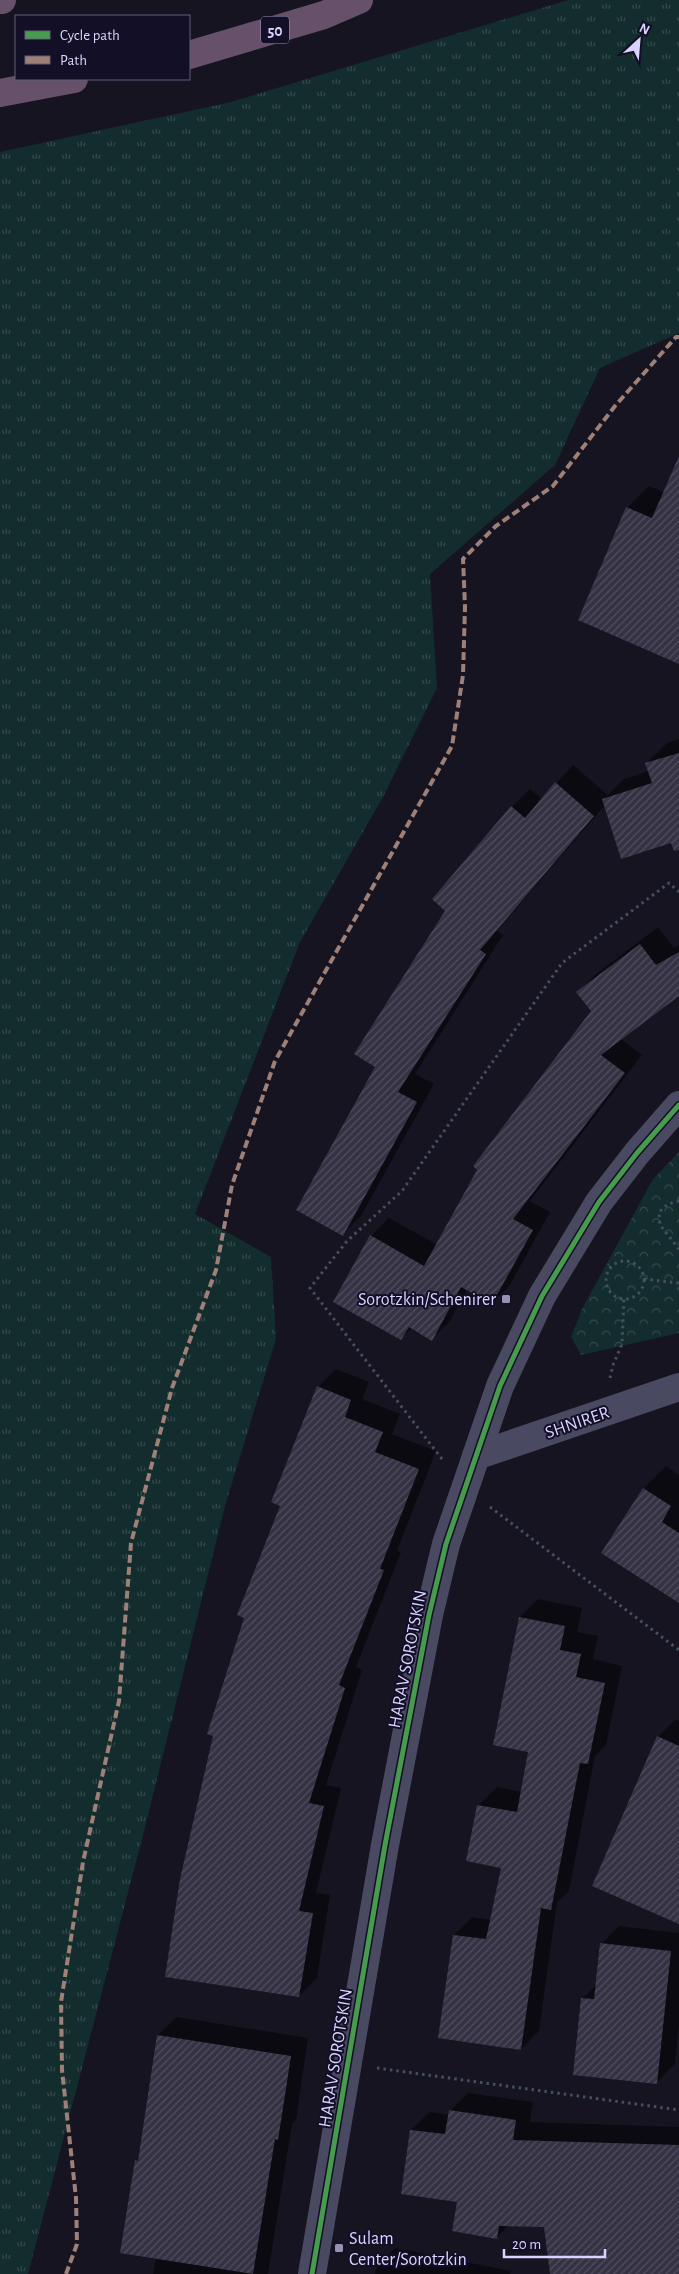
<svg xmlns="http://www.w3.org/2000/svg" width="679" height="2274" font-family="'Alegreya Sans',sans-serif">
  <defs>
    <pattern id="grass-tufts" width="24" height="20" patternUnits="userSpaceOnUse" patternTransform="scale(1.25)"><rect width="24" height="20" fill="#132c2d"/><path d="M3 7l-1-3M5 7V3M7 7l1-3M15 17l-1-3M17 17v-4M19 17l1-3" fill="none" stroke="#354a4c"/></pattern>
    <pattern id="park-crowns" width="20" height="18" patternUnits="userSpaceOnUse" patternTransform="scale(1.25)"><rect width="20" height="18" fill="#132c2d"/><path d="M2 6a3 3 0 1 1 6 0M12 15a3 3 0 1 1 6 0" fill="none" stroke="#354a4c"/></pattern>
    <pattern id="building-hatch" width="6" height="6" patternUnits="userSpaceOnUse" patternTransform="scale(1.25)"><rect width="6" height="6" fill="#343243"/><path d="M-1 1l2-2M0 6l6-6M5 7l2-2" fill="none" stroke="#514f5f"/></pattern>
  </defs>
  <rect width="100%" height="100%" fill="#161421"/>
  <polygon fill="url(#grass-tufts)" points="568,0 679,0 679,333 600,368 555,465 430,574 437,688 383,797 300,942 195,1214 271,1257 276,1339 225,1506 142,1839 28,2274 0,2274 0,152 231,102"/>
  <polygon fill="url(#park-crowns)" points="679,1152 679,1333 581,1355 571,1337 582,1309 653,1179"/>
  <g fill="#0007">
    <polygon points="679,480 679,663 627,508 649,486 666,493"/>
    <polygon points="679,739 679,839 605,805 497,931 503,935 415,1074 434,1084 361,1216 343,1234 376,1066 512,807 530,789 542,799 573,765 608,795 624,779 649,771 646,764 667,743"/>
    <polygon points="658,927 674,948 679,945 679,995 621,1039 642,1055 530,1201 550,1212 510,1285 492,1303 467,1289 450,1321 432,1339 412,1328 401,1338 371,1236 389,1218 436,1244 593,1011 578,992 596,974"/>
    <polygon points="336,1369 369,1382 362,1399 400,1414 392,1434 436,1451 397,1551 401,1552 356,1667 362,1670 326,1785 341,1788 316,1893 330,1895 317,1978 299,1996 282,1505 318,1387"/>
    <polygon points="666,1466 679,1475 679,1602 602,1553 644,1488"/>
    <polygon points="538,1599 582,1608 577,1632 598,1636 593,1659 622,1666 606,1745 595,1756 569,1891 557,1902 539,2031 521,2049 454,1935 472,1917 492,1920 502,1867 479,1805 497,1787 522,1792 529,1751 494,1744 520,1617"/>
    <polygon points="676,1719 679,1721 679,1919 658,1737"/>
    <polygon points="619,1926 679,1933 679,2024 675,2064 657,2082 582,1999 597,1984 601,1944"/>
    <polygon points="177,2017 308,2038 296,2120 292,2124 268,2274 153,2274 156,2258 136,2161 140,2157 158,2035"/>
    <polygon points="468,2093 533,2102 530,2122 679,2127 679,2274 551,2274 545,2219 510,2225 497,2237 458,2201 411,2130 429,2112 450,2115 450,2111"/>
    <polygon points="395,2248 511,2271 510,2274 375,2274 377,2266"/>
  </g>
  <g fill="url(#building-hatch)">
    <polygon points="679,456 679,664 578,620 626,507 652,518"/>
    <polygon points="679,753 679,850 674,851 671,843 621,859 602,799 652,783 645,763"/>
    <polygon points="555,782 594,816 480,950 486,954 398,1092 417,1102 343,1236 296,1210 375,1067 354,1054 445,911 432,899 511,806 525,818"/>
    <polygon points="640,944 656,965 679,952 679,996 601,1055 625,1073 513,1219 533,1230 492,1304 461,1287 432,1341 409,1327 401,1340 333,1302 370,1235 424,1266 477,1170 473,1166 591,1011 576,992"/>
    <polygon points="317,1386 351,1400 345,1417 383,1432 375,1452 419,1469 380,1569 384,1570 339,1685 345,1688 309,1803 324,1806 299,1911 313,1913 299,1997 165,1977 180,1879 213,1736 207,1734 244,1618 237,1615 280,1506 271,1502"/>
    <polygon points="643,1488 671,1506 662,1522 679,1533 679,1603 601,1553"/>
    <polygon points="519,1617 565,1626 560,1650 581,1654 576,1677 605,1683 588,1764 580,1763 551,1910 541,1908 521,2050 438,2038 453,1935 486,1939 501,1868 466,1861 477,1805 517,1812 528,1752 493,1745"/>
    <polygon points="657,1736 679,1746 679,1924 592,1886"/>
    <polygon points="600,1943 671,1951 657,2084 573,2075 581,1998 594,1999"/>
    <polygon points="157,2035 291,2056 278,2140 275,2139 253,2274 120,2253 135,2160 138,2161"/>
    <polygon points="449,2110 516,2120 513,2140 679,2145 679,2274 550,2274 544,2227 499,2226 497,2239 452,2231 457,2202 401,2194 410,2130 445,2134"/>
  </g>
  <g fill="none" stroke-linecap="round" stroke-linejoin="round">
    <g stroke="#44505f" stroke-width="3" stroke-dasharray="2.5 4" stroke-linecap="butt">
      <polyline points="679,1201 668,1204 659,1212 660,1225 679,1249"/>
      <circle cx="625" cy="1280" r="19"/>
      <polyline points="644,1279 679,1283"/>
      <polyline points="610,1378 613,1365 622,1344 624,1298"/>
      <polyline points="442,1459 310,1288 347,1241 402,1191 562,963 669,883 679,892"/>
      <polyline points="490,1507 679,1650"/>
      <polyline points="377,2068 679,2110"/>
    </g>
    <polyline stroke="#4a4962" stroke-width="28" points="476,1456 679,1387"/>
    <polyline stroke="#4a4962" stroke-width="28" points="312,2274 385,1845 429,1615 446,1544 500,1386 542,1296 599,1202 637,1153 679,1105"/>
    <g stroke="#67516a" stroke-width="28">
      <polyline points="0,0 2,0"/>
      <polyline points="189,55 324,15 359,0"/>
      <polyline points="0,93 74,79"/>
    </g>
    <polyline stroke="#9e8076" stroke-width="4" stroke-dasharray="8 4" stroke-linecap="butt" points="66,2274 77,2244 76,2198 62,2070 61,2002 83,1862 119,1701 131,1543 172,1388 216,1270 232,1185 275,1061 452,746 463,675 465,607 463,559 496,526 553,486 615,406 676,337 679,337"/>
    <g stroke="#130f26" stroke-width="8">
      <polyline id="cycleway" points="312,2274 385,1845 429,1615 446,1544 500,1386 542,1296 599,1202 637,1153 679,1105"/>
    </g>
    <use href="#cycleway" stroke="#469c4c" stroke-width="5"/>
  </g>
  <g fill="#9591b1" stroke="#130f26" stroke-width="2">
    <rect x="501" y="1294" width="10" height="10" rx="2.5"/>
    <rect x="334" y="2243" width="10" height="10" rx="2.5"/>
  </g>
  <g text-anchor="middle" stroke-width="4" stroke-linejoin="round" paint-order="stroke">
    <rect fill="#130f26" stroke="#9e99be" stroke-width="1" x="261" y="16.5" width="28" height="27" rx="4"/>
    <g font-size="16" font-weight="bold" fill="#d9d4ff">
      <text x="275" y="36">50</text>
    </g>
    <g font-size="18" fill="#d9d4ff" stroke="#130f26" text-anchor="end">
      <text x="496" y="1305">Sorotzkin/Schenirer</text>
      <text x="349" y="2244" text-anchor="start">Sulam<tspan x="349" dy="21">Center/Sorotzkin</tspan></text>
    </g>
    <g font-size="18" fill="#d9d4ff" stroke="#130f26">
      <text transform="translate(577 1422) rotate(-19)" y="6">SHNIRER</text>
      <text transform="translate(407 1659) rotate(-79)" y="6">HARAV SOROTSKIN</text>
      <text transform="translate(335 2058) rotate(-81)" y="6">HARAV SOROTSKIN</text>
    </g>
  </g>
  <rect x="15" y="15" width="175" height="65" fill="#130f26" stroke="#625e7d"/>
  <rect x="25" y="31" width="25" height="8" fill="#469c4c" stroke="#625e7d"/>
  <text x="60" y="40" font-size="15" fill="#d9d4ff">Cycle path</text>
  <rect x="25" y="56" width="25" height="8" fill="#9e8076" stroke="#625e7d"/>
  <text x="60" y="65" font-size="15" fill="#d9d4ff">Path</text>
  <g transform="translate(639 40) rotate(26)" stroke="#130f26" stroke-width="4" paint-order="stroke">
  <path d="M0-4L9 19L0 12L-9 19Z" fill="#d9d4ff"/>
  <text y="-8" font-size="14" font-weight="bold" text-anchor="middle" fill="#d9d4ff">N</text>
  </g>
  <path d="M504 2249v8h101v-8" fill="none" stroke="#d9d4ff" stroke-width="2.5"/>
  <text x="512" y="2249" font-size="15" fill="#d9d4ff" stroke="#130f26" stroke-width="4" paint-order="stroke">20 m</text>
</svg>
